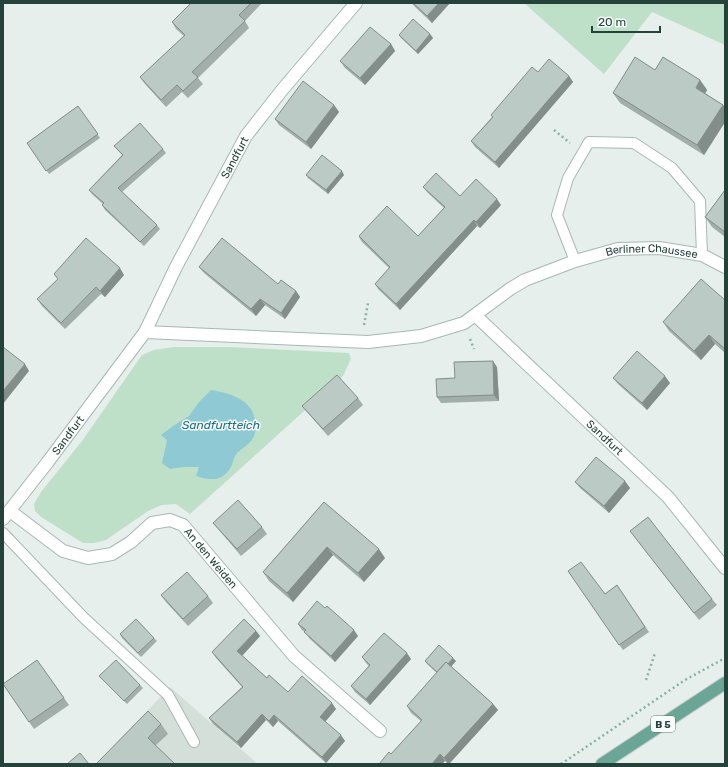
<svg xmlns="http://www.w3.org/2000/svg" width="728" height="767" font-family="Rubik,sans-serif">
  <rect width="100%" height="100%" fill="#e6efeb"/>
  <polygon fill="#d4dfda" points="170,687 258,764 110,764 103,757"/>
  <g fill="#bfe0c8">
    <polygon points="524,3 725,3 725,45 652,12 604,74"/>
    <polygon points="174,347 229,347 349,353 351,359 343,376 190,514 176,504 162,505 148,511 106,540 94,543 83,543 41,517 35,511 34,504 41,492 82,441 142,355 154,350"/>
  </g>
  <path fill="#8ec9d4" d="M211 390C229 393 252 399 255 420 256 426 256 433 253 438 250 444 242 448 237 453 233 458 233 465 229 470 221 482 208 480 196 476L199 467H183L170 469 162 463 167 440 161 435 173 426 189 416 199 402Z"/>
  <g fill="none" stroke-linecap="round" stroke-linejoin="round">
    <g stroke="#a8b8b2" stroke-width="12">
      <g id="service">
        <polyline points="575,261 557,215 568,178 589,142 634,143 672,168 700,201 702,255"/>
        <polyline points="3,533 84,618 168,695 194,742"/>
      </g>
    </g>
    <g stroke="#a8b8b2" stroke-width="14">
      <g id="minor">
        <path id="s1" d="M476 316 668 497 725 568"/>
        <path id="s2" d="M145 332 368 342 421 336 464 323 510 289 525 280 575 261 618 249 659 248 702 255 725 267"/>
        <path id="s3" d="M10 511 63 551 88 558 112 554 131 542 152 523 170 520 183 525 294 656 380 731"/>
        <path id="s4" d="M3 519 47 463 145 332 176 267 246 136 282 90 356 3"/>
      </g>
    </g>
    <g stroke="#c2cac8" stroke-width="14">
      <polyline id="primary" points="602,764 725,683"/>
    </g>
    <g stroke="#86b3a5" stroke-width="2.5" stroke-dasharray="2 3" stroke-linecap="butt">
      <polyline points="554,130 570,143"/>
      <polyline points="364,325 368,303"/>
      <polyline points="470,339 474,349"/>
      <polyline points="646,680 655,653"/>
      <polyline points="561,764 685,680 725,658"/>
    </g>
    <use href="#service" stroke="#fff" stroke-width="10"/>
    <use href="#minor" stroke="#fff" stroke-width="12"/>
    <use href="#primary" stroke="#6aa596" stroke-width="12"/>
  </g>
  <g fill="#a1aea9">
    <polygon points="191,3 262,3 245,21 249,28 198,78 203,84 188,98 182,92 166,107 145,84 140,77 184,36 176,29 172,22"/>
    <polygon points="411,3 450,3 432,23"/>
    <polygon points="430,34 433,38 418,54 401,38 399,35"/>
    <polygon points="391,44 395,51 365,85 345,68 340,61"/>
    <polygon points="655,70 700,80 707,90 705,93 723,105 725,108 725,122 704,155 620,103 613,93"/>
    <polygon points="538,72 569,76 573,82 499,168 475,147 471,141 492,117 491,115"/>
    <polygon points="334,105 339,112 311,149 279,125 275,119"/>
    <polygon points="78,106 100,138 49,174 27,143"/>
    <polygon points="114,146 163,149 166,153 122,192 157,225 160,229 144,246 105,210 102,205 103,204 92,194 89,190 122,155"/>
    <polygon points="306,175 344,175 328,194 308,178"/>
    <polygon points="423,187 501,205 480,228 477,226 400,310 378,289 375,284 389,268 362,242 359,237 418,236 444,208 427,192"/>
    <polygon points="725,190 725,237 712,227 705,217"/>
    <polygon points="199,267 278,284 296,291 300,297 285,319 265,305 256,316 204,273"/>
    <polygon points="54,274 124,275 105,297 101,294 65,329 42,306 37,299 58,279"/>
    <polygon points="725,300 725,353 715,344 701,360 669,331 663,322"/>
    <polygon points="497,367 499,401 441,403 437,397 455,378"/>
    <polygon points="613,378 670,383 647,410 618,384"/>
    <polygon points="358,398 363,405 328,436 307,412 302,406"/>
    <polygon points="575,482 630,488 609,513 580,488"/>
    <polygon points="324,502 385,558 364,582 333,555 293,602 269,581 263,572"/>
    <polygon points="213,523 262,527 267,534 241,556 218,529"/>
    <polygon points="630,531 712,599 717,605 699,620"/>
    <polygon points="568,571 605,594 617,585 649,632 623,650"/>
    <polygon points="161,595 208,596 213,603 188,626 166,602"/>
    <polygon points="298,624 358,636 335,662 309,638 305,632 302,630"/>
    <polygon points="256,631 260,636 242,656 267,678 288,692 336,709 325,722 345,741 326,763 278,721 273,727 266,720 241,748 213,724 209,718 242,687 216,658 212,652"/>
    <polygon points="120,634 154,638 157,641 141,657 122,638"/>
    <polygon points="362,657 411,659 370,705 355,692 351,686 369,666 366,663"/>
    <polygon points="37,660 69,705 34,729 3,684"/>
    <polygon points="425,661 456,661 451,666 493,704 498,710 449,764 448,764 445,761 391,754 421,721 411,713 407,706 437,673 427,664"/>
    <polygon points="99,676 140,685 143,688 127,704"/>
    <polygon points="161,724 168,734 156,745 96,764"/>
  </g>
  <g fill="#838d89">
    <polygon points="439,3 450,3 432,23 427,16"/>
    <polygon points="430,34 433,38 418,54 416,51"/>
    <polygon points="391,44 395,51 365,85 360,78"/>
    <polygon points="569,76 573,82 499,168 495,162"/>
    <polygon points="700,80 707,90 703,97 696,88"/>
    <polygon points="334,105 339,112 311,149 306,142"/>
    <polygon points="723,105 725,108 725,122 704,155 697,145"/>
    <polygon points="342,171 344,175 328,194 326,190"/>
    <polygon points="497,199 501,205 480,228 476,222"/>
    <polygon points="474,220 477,226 400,310 396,304"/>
    <polygon points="120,268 124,275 105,297 100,291"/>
    <polygon points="296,291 300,297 285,319 281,313"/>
    <polygon points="260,299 265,305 256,316 251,309"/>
    <polygon points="709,335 715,344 701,360 694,351"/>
    <polygon points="493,361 497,367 499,401 494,395"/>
    <polygon points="25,364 29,371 3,404 3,391"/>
    <polygon points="665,376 670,383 647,410 642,403"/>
    <polygon points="625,481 630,488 609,513 604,506"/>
    <polygon points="327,547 333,555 293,602 287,593"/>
    <polygon points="379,549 385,558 364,582 358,573"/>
    <polygon points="354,630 358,636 335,662 331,656"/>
    <polygon points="256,631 260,636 241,657 237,651"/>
    <polygon points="407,653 411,659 370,705 366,699"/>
    <polygon points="453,658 456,661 442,677 439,674"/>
    <polygon points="332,703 336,709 324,723 320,717"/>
    <polygon points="493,704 498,710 449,764 448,764 444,758"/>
    <polygon points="262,714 266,720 241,748 237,742"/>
    <polygon points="274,715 278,721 273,727 269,721"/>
    <polygon points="341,735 345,741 326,763 322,757"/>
    <polygon points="440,754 445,761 442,764 432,764"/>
  </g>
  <g fill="#bbcac4" stroke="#838d89">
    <polygon points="191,3 251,3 239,15 245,21 192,72 198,77 183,91 177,85 161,100 140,77 185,35 172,22"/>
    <polygon points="413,3 439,3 427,16"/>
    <polygon points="413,19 430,34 416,51 399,35"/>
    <polygon points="370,27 391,44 360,78 340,61"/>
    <polygon points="635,57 655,70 663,57 700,80 696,88 723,105 697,145 613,93"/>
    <polygon points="549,59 569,76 495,162 471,141 493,117 491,115 532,67 538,72"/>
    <polygon points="303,81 334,105 306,142 275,119"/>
    <polygon points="78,106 98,134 46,171 27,143"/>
    <polygon points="140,123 163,149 118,188 157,225 140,242 102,205 104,203 89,190 123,155 114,146"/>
    <polygon points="322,155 342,171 326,190 306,175"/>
    <polygon points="436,173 460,196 476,179 497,199 476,222 474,220 396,304 375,284 390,267 359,236 387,206 418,236 445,207 423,187"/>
    <polygon points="725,190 725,232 705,217"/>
    <polygon points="86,238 120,268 100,291 96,287 61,323 37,299 58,279 54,274"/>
    <polygon points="222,238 278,284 281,280 296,291 281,313 260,299 251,309 199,267"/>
    <polygon points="701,279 725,300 725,349 709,335 694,351 663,322"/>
    <polygon points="3,347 25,364 3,391"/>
    <polygon points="637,351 665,376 642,403 613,378"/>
    <polygon points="493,361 494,395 437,397 436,379 455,378 454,362"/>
    <polygon points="337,375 358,398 323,429 302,406"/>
    <polygon points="596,457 625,481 604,506 575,482"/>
    <polygon points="238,500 262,527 237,549 213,523"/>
    <polygon points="324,502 379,549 358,573 327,547 287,593 263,572"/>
    <polygon points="648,517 712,599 694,613 630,531"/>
    <polygon points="581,562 605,594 617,585 645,627 619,645 568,571"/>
    <polygon points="187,572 208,596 183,619 161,595"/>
    <polygon points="317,601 325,608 327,606 354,630 331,656 304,632 306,630 298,624"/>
    <polygon points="136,619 154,638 138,653 120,634"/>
    <polygon points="244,619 256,631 237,651 267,678 269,675 288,692 302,676 332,703 320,717 341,735 322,757 274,715 269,721 262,714 237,742 209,718 243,687 212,652"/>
    <polygon points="384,633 407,653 366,699 351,686 370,665 362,657"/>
    <polygon points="439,645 453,658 448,664 446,662 437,672 425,661"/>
    <polygon points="37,660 64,698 29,722 3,684"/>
    <polygon points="116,660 140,685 124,701 99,676"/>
    <polygon points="446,662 493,704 444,758 440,754 432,764 379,764 389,752 391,754 422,720 407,706"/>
    <polygon points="148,711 161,724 148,738 175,764 96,764"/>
    <polygon points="80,753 89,764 67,764"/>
  </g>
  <g text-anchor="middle" stroke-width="3" stroke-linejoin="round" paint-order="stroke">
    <rect fill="#f7fbf9" stroke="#637a73" stroke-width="1" x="651" y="716" width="24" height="16" rx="3"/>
    <g font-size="10" font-weight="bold" fill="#24423a">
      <text x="663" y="728">B 5</text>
    </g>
    <g font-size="11" fill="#24423a" stroke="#f7fbf9">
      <text dy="4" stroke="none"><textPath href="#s4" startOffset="431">Sandfurt</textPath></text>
      <text dy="4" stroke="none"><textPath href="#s2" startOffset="528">Berliner Chaussee</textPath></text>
      <text dy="4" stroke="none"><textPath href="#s4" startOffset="106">Sandfurt</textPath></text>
      <text dy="4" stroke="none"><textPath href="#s1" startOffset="177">Sandfurt</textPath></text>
      <text dy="4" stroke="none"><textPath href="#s3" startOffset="243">An den Weiden</textPath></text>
    </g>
    <g font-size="12" font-style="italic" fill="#1c6f80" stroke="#f7fbf9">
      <text x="221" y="429">Sandfurtteich</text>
    </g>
  </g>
  <rect width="728" height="767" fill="none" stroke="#24423a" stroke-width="8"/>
  <path d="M592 26v6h68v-6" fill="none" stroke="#24423a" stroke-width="2"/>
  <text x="598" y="26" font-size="12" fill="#24423a" stroke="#f7fbf9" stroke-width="3" paint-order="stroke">20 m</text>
</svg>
